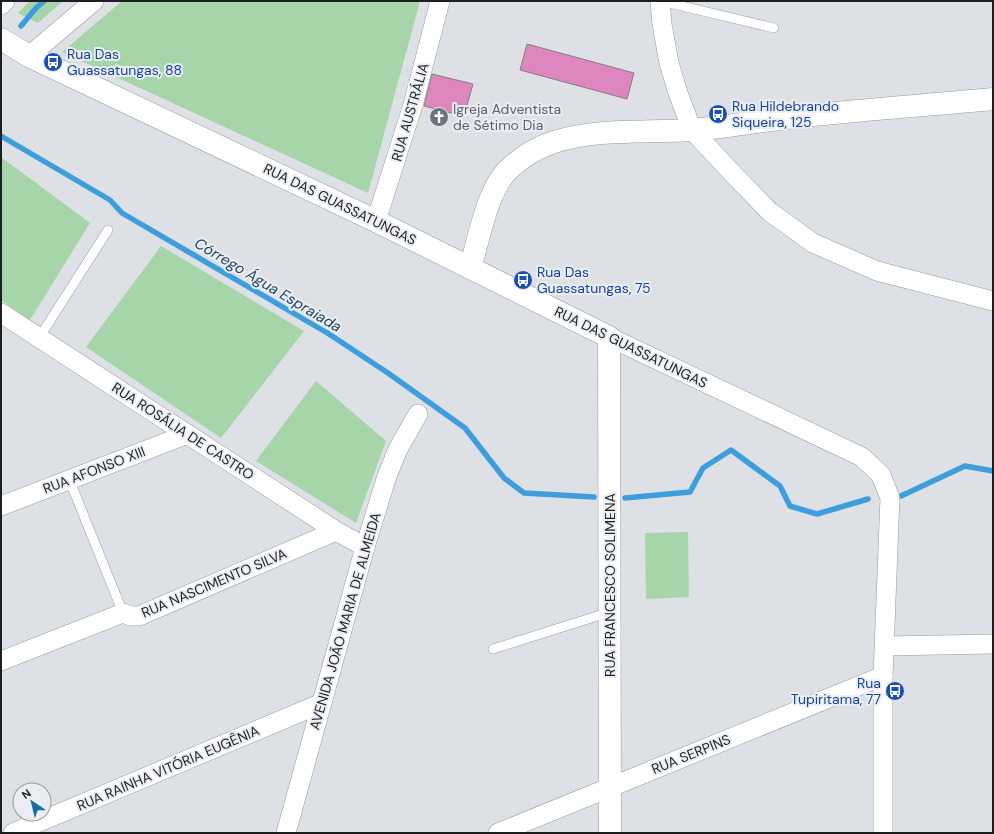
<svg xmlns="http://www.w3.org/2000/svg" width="994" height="834" font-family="'DM Sans',sans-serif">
  <rect width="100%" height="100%" fill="#dde1e5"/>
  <g fill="#a5d5a9">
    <polygon points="30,1 63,1 38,23 18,13"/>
    <polygon points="122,1 420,1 368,193 62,52"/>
    <polygon points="1,157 90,223 30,320 1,300"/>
    <polygon points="161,246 304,331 221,438 86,347"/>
    <polygon points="316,381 386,441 356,523 256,461"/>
    <polygon points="688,532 689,597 646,599 645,533"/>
  </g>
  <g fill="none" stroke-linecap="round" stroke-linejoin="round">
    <g stroke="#3e9edc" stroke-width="5.5">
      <polyline points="21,26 36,8 44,1"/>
      <polyline points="1,136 110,200 122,213 329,334 388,373 465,428 504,478 524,493 594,497"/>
      <polyline points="901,496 965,466 993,471"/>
      <polyline points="625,498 690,492 703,468 731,450 780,486 790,506 817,514 868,499"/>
    </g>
  </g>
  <g fill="#de86be" stroke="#847f82">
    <polygon points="527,44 634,73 627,99 520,70"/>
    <polygon points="432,74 473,84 464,116 424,106"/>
  </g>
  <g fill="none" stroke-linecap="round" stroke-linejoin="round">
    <g stroke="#969a9e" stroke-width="10">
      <g id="lane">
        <polyline points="661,1 774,28"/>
        <polyline points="39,338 108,230"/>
        <polyline points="69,479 123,613"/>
        <polyline points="493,649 610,612"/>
      </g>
    </g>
    <g stroke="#969a9e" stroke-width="20">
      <g id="street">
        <polyline points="660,1 662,24 669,63 678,93 692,130 734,175 770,212 813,243 877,271 993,301"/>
        <polyline points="1,5 5,1"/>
        <polyline points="29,56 94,1"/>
        <polyline points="376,221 413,105 440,1"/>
        <polyline points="1,313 336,531 365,547"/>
        <polyline points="609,337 862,457 881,475 890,498 883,676 883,833"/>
        <polyline points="1,506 188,434"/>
        <polyline points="885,646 993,644"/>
        <polyline points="1,661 123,613 131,616 139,616 336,531"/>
        <polyline points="13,833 322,703"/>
        <polyline points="286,833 365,547 387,476 398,449 418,414"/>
        <polyline points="498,833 883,676"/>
      </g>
    </g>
    <g stroke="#969a9e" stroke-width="23">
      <g id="secondary">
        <polyline points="1,39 29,56 376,221 609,337 610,833"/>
        <path d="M470 268C479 240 487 188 510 168 522 157 538 147 554 142 598 128 646 133 692 130 730 127 768 119 806 116 868 109 931 105 993 99"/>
      </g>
    </g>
    <use href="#lane" stroke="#fff" stroke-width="9"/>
    <use href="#street" stroke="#fff" stroke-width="19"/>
    <use href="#secondary" stroke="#fff" stroke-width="22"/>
  </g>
  <defs>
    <g id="bus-disc" transform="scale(1)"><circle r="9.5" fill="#1a4fb4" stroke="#eaeef2"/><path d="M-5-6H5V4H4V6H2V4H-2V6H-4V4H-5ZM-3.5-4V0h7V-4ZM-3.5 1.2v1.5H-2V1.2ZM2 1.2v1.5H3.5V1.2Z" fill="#fff"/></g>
    <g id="church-disc" transform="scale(1)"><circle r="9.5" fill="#6b7280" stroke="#eaeef2"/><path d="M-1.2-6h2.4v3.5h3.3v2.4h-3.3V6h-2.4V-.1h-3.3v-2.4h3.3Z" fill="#fff"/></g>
  </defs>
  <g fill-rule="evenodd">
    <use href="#bus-disc" x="53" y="62"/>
    <use href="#bus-disc" x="718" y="114"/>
    <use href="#church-disc" x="439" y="117"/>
    <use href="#bus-disc" x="523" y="280"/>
    <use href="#bus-disc" x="895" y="691"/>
  </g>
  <g text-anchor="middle" stroke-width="4" stroke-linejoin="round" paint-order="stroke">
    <g font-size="14" fill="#164399" stroke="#eaeef2" text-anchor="start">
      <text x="67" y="59">Rua Das<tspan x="67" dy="16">Guassatungas, 88</tspan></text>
      <text x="732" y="111">Rua Hildebrando<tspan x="732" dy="16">Siqueira, 125</tspan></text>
      <text x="537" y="277">Rua Das<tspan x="537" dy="16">Guassatungas, 75</tspan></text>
      <text x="881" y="688" text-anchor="end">Rua<tspan x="881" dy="16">Tupiritama, 77</tspan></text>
    </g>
    <g font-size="14" fill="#5b616d" stroke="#eaeef2" text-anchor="start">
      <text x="453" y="114">Igreja Adventista<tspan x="453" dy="16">de Sétimo Dia</tspan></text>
    </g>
    <g font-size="14" fill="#1d1e20" stroke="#eaeef2">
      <text transform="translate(410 112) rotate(-74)" y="5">RUA AUSTRÁLIA</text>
      <text transform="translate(340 204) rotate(26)" y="5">RUA DAS GUASSATUNGAS</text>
      <text transform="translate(631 347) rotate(26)" y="5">RUA DAS GUASSATUNGAS</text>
      <text transform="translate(183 431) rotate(33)" y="5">RUA ROSÁLIA DE CASTRO</text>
      <text transform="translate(94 470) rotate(-21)" y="5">RUA AFONSO XIII</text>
      <text transform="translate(214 583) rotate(-23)" y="5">RUA NASCIMENTO SILVA</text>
      <text transform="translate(610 585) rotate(-90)" y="5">RUA FRANCESCO SOLIMENA</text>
      <text transform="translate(345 621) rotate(-74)" y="5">AVENIDA JOÃO MARIA DE ALMEIDA</text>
      <text transform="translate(691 754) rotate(-22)" y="5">RUA SERPINS</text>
      <text transform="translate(168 768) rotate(-23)" y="5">RUA RAINHA VITÓRIA EUGÊNIA</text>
    </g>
    <g font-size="15" font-style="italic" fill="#1e455f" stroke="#eaeef2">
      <text transform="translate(268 285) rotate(31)" y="5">Córrego Água Espraiada</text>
    </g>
  </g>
  <rect width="994" height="834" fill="none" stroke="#1d1e20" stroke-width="4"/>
  <g transform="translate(32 802) rotate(325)"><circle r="19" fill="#eaeef2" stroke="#989b9e"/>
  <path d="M0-3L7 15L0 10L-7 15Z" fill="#13719f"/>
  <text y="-6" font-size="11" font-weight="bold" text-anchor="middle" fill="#1d1e20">N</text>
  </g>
</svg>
